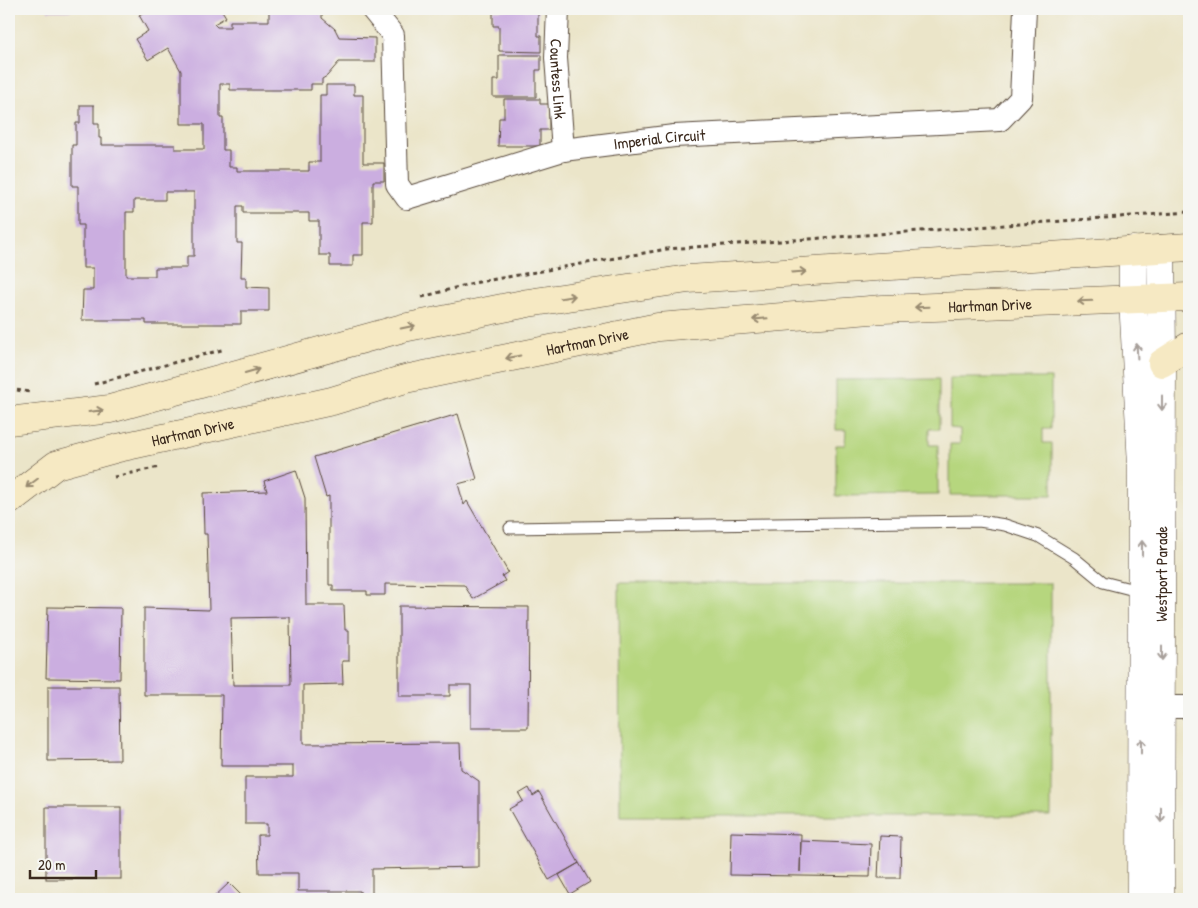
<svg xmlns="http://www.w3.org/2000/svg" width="1198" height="908" font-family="'Patrick Hand',sans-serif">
  <rect width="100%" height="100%" fill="#f6f6f2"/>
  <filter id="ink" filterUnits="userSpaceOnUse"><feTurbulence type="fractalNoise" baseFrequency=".02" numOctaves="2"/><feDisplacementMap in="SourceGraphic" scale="10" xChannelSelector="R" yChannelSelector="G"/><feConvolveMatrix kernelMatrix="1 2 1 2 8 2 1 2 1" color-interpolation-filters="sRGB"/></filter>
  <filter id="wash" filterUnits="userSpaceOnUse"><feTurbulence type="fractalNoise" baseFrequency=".0096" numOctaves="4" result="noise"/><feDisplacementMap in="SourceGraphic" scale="20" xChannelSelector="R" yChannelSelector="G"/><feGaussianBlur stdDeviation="1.12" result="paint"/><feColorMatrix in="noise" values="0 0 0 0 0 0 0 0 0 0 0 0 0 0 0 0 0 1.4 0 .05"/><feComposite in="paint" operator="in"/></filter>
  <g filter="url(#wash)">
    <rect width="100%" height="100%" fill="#ebe5c9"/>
    <g fill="#b6d67e" stroke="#78804e">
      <polygon points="950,378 1051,378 1051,429 1043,429 1043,443 1052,443 1052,495 950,495 950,444 960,444 960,429 950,428"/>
      <polygon points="939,379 939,429 929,429 929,445 938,445 938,495 836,496 836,445 845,445 846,430 836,430 836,380"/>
      <polygon points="619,583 1051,583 1051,816 620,816"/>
    </g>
    <g id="blocks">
      <g fill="#cbaee0" fill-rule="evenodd">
        <rect x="48" y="9" width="23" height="2"/>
        <path d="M146 9H221L226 17 214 24 217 27H230V21H269V9H322V18L335 29 339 37 375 38V62H339L327 76 322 79V84H311V90H230V84H220V118H223V150H229V167H237V171H309V162H320V95H326V85H354V95H363V163H384V181H373V222H363V255H353V266H330V255H319V221H309V213H243V206H237V243H242L241 277H246V287L269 288V311H241V324H146V320H82L83 290H93V268H83V225H78V186H72V145H76V123H80V105H94V123H99V138H101V145H175V149H204V124H181V71L168 48 148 60 135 39 148 31 139 15 147 10ZM165 192H194V256H187V268H155V276H126V212H134V200H165Z"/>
        <polygon points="493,10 538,10 538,36 541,36 541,52 499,51 499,26 493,26"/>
        <polygon points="499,55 541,55 541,70 536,70 536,97 493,97 493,80 499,80"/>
        <polygon points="504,99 540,99 540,104 549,104 549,130 540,130 540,146 498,146 499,118 504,118"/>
        <polygon points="458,414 477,479 458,484 464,505 467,501 508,572 502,576 505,581 473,599 464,585 385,584 385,595 367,595 367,591 333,591 333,585 329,585 329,496 326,497 314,457"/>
        <path d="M296 470 305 498 306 605H344L345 630H349V661H342L343 684 303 685V744L460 743 461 769 479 781V867L372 869V899H360V891H298V873H259L258 835H267V824H245V777H293V766H221L222 695H144V608L209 610 207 534H204L203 493 267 491 264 481ZM290 617 291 685H233L231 618Z"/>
        <polygon points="399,606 529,607 528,728 471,728 471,685 450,685 450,696 399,696"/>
        <polygon points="48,607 121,608 120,679 46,678"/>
        <polygon points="48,686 119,686 120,760 48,761"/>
        <polygon points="529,788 533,796 539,792 579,863 549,880 509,809 523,801 519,794"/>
        <rect x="46" y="807" width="75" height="72"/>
        <polygon points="731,832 801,834 800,872 801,841 871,844 870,877 730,875"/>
        <polygon points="880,836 901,837 900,878 878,878"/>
        <polygon points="579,863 590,882 570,894 559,875"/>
        <polygon points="229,883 245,899 212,899"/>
      </g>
    </g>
  </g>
  <g filter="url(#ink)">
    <use href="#blocks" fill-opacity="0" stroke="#554638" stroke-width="1"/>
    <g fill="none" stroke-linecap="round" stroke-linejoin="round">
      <g stroke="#554638" stroke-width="13">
        <polyline id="service" points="510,528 979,521 1005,525 1038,536 1074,558 1103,582 1142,592"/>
      </g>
      <g stroke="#554638" stroke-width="24">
        <g id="minor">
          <path id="s1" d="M372 9 393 35 397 184 407 198 563 150 674 136 1000 120 1021 98 1025 9"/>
          <path id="s2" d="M558 9 556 58 563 150"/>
          <polyline points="1145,707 1189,707"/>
        </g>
      </g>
      <g stroke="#554638" stroke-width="29">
        <g id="tertiary">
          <polyline points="1133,250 1133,299 1142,465 1141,899"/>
          <path id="s3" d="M1160 899 1162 363 1161 249"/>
        </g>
      </g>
      <g stroke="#554638" stroke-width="29">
        <g id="secondary">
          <polyline points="1162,363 1189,346"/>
          <polyline points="9,421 110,409 403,328 528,303 688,279 1189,247"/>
          <path id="s4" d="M9 501 56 465 118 448 332 401 405 379 658 327 883 309 1189 297"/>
        </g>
      </g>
      <g stroke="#554638" stroke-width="3" stroke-dasharray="4 4" stroke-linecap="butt">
        <polyline points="422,297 473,283 667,249 1189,212"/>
        <polyline points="94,384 225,349"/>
        <polyline points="9,389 30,392"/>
        <polyline points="114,477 159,467"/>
      </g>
      <use href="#service" stroke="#fff" stroke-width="11"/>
      <use href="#minor" stroke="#fff" stroke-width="22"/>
      <use href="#tertiary" stroke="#fff" stroke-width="28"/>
      <use href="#secondary" stroke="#f6e9c3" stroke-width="28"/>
    </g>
    <defs><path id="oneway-shaft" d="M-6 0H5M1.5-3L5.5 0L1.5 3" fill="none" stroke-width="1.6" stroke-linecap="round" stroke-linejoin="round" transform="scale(1.25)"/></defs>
    <g stroke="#988a70">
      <use href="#oneway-shaft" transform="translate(799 272) rotate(-4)"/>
      <use href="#oneway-shaft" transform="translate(568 297) rotate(-9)"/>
      <use href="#oneway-shaft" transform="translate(1085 301) rotate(178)"/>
      <use href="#oneway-shaft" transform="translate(922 307) rotate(178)"/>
      <use href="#oneway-shaft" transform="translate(760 319) rotate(175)"/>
      <use href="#oneway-shaft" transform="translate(408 327) rotate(-12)"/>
      <use href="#oneway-shaft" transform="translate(513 357) rotate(168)"/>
      <use href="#oneway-shaft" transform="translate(252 371) rotate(-16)"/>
      <use href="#oneway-shaft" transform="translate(96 411) rotate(-7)"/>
      <use href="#oneway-shaft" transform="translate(32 483) rotate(143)"/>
    </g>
    <g stroke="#a79f9a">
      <use href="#oneway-shaft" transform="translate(1137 351) rotate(-93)"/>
      <use href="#oneway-shaft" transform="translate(1162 403) rotate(90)"/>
      <use href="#oneway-shaft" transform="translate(1142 548) rotate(-90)"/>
      <use href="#oneway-shaft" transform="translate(1162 653) rotate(90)"/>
      <use href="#oneway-shaft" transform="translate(1141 746) rotate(-90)"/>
      <use href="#oneway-shaft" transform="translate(1161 815) rotate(90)"/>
    </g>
  </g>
  <g text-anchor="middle" stroke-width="4.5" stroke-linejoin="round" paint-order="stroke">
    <g font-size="16" fill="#3b2a1e" stroke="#f6f6f2">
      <text dy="6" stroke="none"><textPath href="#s2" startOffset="70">Countess Link</textPath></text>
      <text dy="6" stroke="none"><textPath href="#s1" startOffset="460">Imperial Circuit</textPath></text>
      <text dy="6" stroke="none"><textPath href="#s4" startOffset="1010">Hartman Drive</textPath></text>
      <text dy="6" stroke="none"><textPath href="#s4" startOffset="605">Hartman Drive</textPath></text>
      <text dy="6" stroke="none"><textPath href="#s4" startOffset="200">Hartman Drive</textPath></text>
      <text dy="6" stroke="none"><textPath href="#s3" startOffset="325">Westport Parade</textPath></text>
    </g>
  </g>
  <rect width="1198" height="908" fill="none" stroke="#f6f6f2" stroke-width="30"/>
  <path d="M30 870v8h66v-8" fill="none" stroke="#3b2a1e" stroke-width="2.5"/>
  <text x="38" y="870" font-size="15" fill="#3b2a1e" stroke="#f6f6f2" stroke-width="4" paint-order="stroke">20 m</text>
</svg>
